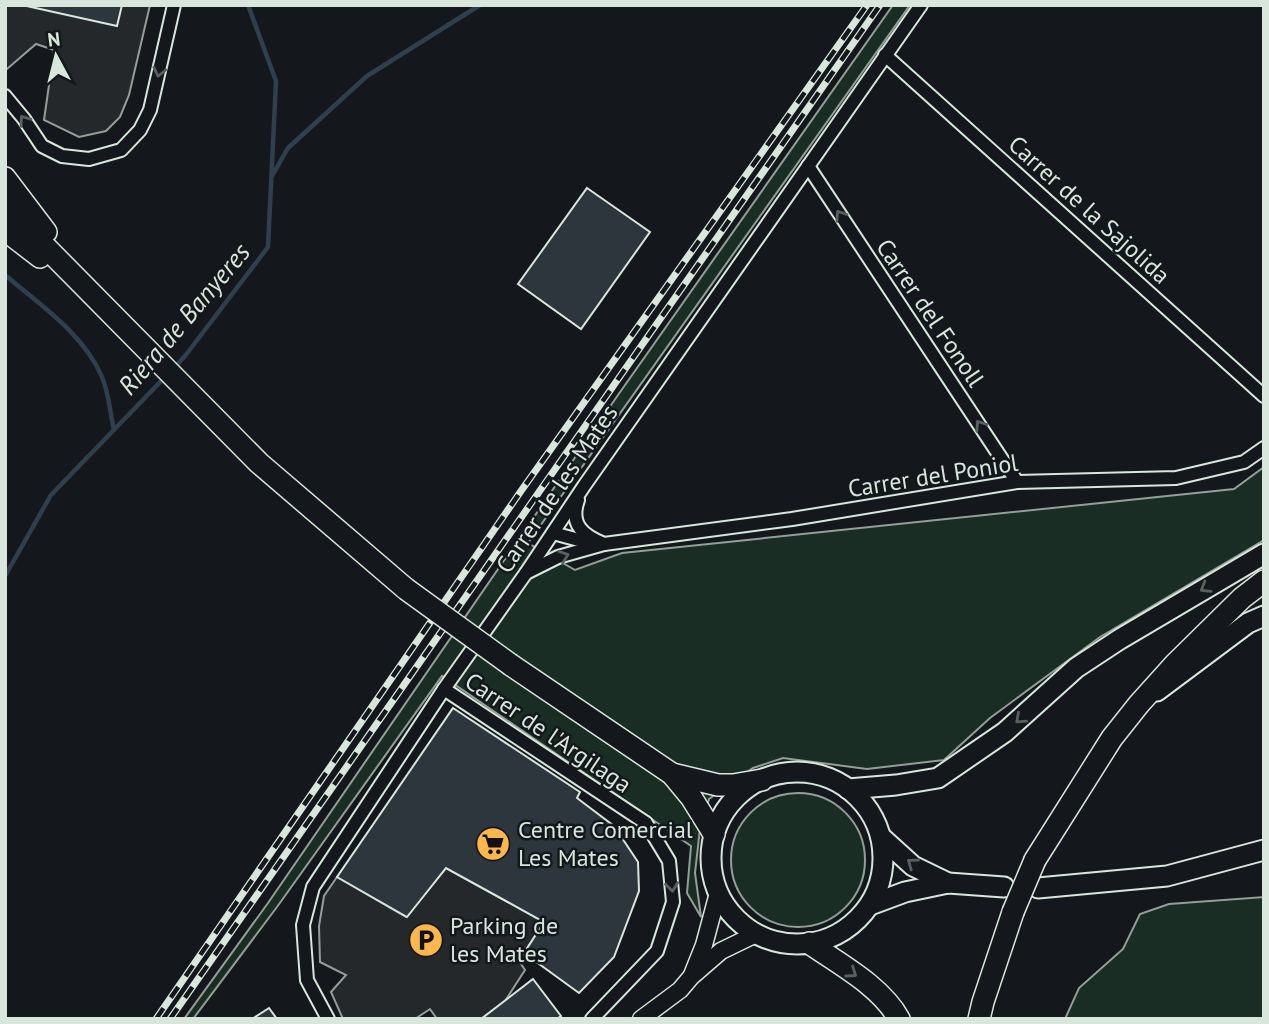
<svg xmlns="http://www.w3.org/2000/svg" width="1269" height="1024" font-family="'PT Sans',sans-serif">
  <rect width="100%" height="100%" fill="#14181c"/>
  <g fill="#1a2d24" stroke="#939e99" stroke-width="2">
    <polygon points="893,5 910,5 528,543 575,570 622,553 1234,489 1264,467 1264,540 1100,637 990,718 944,760 867,769 783,758 753,768 709,799 700,829 695,873 701,917 687,893 691,846 442,676 277,907 193,1019 184,1019 268,903 618,395"/>
    <circle cx="798" cy="860" r="67"/>
    <polygon points="1264,897 1264,1019 1065,1019 1079,988 1123,949 1140,914 1169,904"/>
  </g>
  <g fill="#24282b" stroke="#939e99" stroke-width="2">
    <polygon points="5,5 150,5 129,95 120,117 106,131 79,137 44,120 54,50 36,44 7,69 5,67"/>
    <polygon points="446,868 544,922 519,961 525,970 505,1001 481,1019 437,1019 430,1009 415,1019 343,1019 331,992 346,975 320,962 319,926 324,896 337,877 406,917"/>
  </g>
  <g fill="none" stroke-linecap="round" stroke-linejoin="round">
    <g stroke="#2f3f4d" stroke-width="4.5">
      <polyline points="272,176 288,148 367,76 480,5"/>
      <path d="M5 275C39 304 84 334 102 377 109 393 110 413 114 430"/>
      <polyline points="173,369 185,356 268,247 276,81 248,5"/>
      <polyline points="5,576 51,495 165,377"/>
    </g>
  </g>
  <g fill="#2c363c" stroke="#d8e6dc" stroke-width="2">
    <polygon points="22,5 122,5 117,26"/>
    <polygon points="587,188 650,232 581,329 518,284"/>
    <polygon points="453,708 580,792 577,798 614,826 638,862 639,891 614,957 579,993 524,953 544,922 446,868 407,917 337,877"/>
    <polygon points="533,979 561,1016 557,1019 481,1019"/>
    <polygon points="269,1008 277,1019 252,1019"/>
  </g>
  <g fill="none" stroke-linecap="round" stroke-linejoin="round">
    <g stroke="#d8e6dc" stroke-width="16">
      <g id="minor">
        <polyline points="885,55 1264,396"/>
        <polyline points="5,96 24,119 42,146 62,156 89,159 121,150 140,130 150,110 174,5"/>
        <polyline points="808,166 1017,482"/>
        <path d="M578 500C569 525 584 536 604 544"/>
        <polyline points="553,533 590,543"/>
        <polyline points="526,573 558,557 604,544 792,519 1017,482 1176,478 1244,462 1264,448"/>
        <polyline points="444,689 646,823 669,861 673,902 657,951 592,1019"/>
        <polyline points="328,1019 307,980 303,925 313,887 444,689 526,573 584,486 921,5"/>
      </g>
    </g>
    <g stroke="#d8e6dc" stroke-width="19">
      <g id="tertiary">
        <polyline points="692,975 704,945 718,893"/>
        <polyline points="641,1019 680,990 691,977 721,951 756,934"/>
      </g>
    </g>
    <g stroke="#d8e6dc" stroke-width="23">
      <g id="primary">
        <polyline points="1157,691 1248,623 1264,616"/>
        <circle cx="797" cy="858" r="86"/>
        <polyline points="848,789 896,785 938,778 1005,732 1076,668 1120,639 1264,554"/>
        <polyline points="881,837 913,866 948,883"/>
        <polyline points="1038,888 1167,876 1264,850"/>
        <polyline points="870,905 905,892 948,883 1004,887"/>
      </g>
    </g>
    <g stroke="#d8e6dc" stroke-width="24">
      <g id="trunk">
        <polyline points="5,178 46,232"/>
        <polyline points="5,206 259,463 406,589"/>
        <polyline points="5,230 40,257"/>
        <polyline points="511,665 672,774 691,797 714,834"/>
        <polyline points="672,774 718,785 733,785 762,780"/>
        <polyline points="1035,860 1112,738 1139,704 1175,664 1242,598 1264,581"/>
        <path d="M809 943C839 964 881 986 899 1019"/>
        <polyline points="979,1019 983,1002 1013,912"/>
      </g>
    </g>
    <use href="#minor" stroke="#14181c" stroke-width="12"/>
    <use href="#tertiary" stroke="#14181c" stroke-width="16"/>
    <use href="#primary" stroke="#14181c" stroke-width="19"/>
    <use href="#trunk" stroke="#14181c" stroke-width="21"/>
    <g stroke="#d8e6dc" stroke-width="7">
      <g id="rail">
        <polyline points="156,1019 521,491 867,5"/>
        <polyline points="170,1019 880,5"/>
      </g>
    </g>
    <use href="#rail" stroke="#14181c" stroke-width="4.5" stroke-dasharray="13" stroke-linecap="butt"/>
    <g stroke="#d8e6dc" stroke-width="24" stroke-linecap="butt">
      <g id="trunk-bridge">
        <polyline points="406,589 511,665"/>
        <polyline points="1013,912 1035,860"/>
      </g>
    </g>
    <use href="#trunk-bridge" stroke="#14181c" stroke-width="21"/>
  </g>
  <defs><path id="oneway-chevron" d="M-2-3.5L2.5 0L-2 3.5" fill="none" stroke-width="1.6" stroke-linecap="round" stroke-linejoin="round" transform="scale(1.75)"/></defs>
  <g stroke="#59605f">
    <use href="#oneway-chevron" transform="translate(159 72) rotate(103)"/>
    <use href="#oneway-chevron" transform="translate(24 120) rotate(-126)"/>
    <use href="#oneway-chevron" transform="translate(840 215) rotate(-124)"/>
    <use href="#oneway-chevron" transform="translate(980 425) rotate(-124)"/>
    <use href="#oneway-chevron" transform="translate(564 556) rotate(-19)"/>
    <use href="#oneway-chevron" transform="translate(1205 588) rotate(149)"/>
    <use href="#oneway-chevron" transform="translate(1020 719) rotate(138)"/>
    <use href="#oneway-chevron" transform="translate(912 863) rotate(-144)"/>
    <use href="#oneway-chevron" transform="translate(672 887) rotate(83)"/>
    <use href="#oneway-chevron" transform="translate(852 973) rotate(35)"/>
  </g>
  <defs>
    <g id="supermarket-disc" transform="scale(1.75)"><circle r="9.5" fill="#ffb74d" stroke="#14181c"/><path d="M-6-5.5h2.5l.6 2H6L4.5 2H-2.5L-4.4-4H-6ZM-1.5 3.2a1.3 1.3 0 1 0 .1 0ZM3 3.2a1.3 1.3 0 1 0 .1 0Z" fill="#111"/></g>
    <g id="parking-disc" transform="scale(1.75)"><circle r="9.5" fill="#ffb74d" stroke="#14181c"/><path d="M-3.5-5.5H1a3.5 3.5 0 0 1 0 7H-1V5.5H-3.5ZM-1-3.4V-.6H.8a1.4 1.4 0 0 0 0-2.8Z" fill="#111"/></g>
  </defs>
  <g fill-rule="evenodd">
    <use href="#supermarket-disc" x="493" y="844"/>
    <use href="#parking-disc" x="426" y="940"/>
  </g>
  <g text-anchor="middle" stroke-width="5" stroke-linejoin="round" paint-order="stroke">
    <g font-size="24" fill="#d8e6dc" stroke="#14181c">
      <text transform="translate(1089 210) rotate(42)" y="8">Carrer de la Sajolida</text>
      <text transform="translate(930 313) rotate(56)" y="8">Carrer del Fonoll</text>
      <text transform="translate(933 476) rotate(-9)" y="8">Carrer del Poniol</text>
      <text transform="translate(557 489) rotate(-56)" y="8">Carrer de les Mates</text>
      <text transform="translate(548 733) rotate(34)" y="8">Carrer de l'Argilaga</text>
    </g>
    <g font-size="24" fill="#d8e6dc" stroke="#14181c" text-anchor="start">
      <text x="518" y="838">Centre Comercial<tspan x="518" dy="28">Les Mates</tspan></text>
      <text x="450" y="934">Parking de<tspan x="450" dy="28">les Mates</tspan></text>
    </g>
    <g font-size="26" font-style="italic" fill="#d8e6dc" stroke="#14181c">
      <text transform="translate(184 319) rotate(-50)" y="9">Riera de Banyeres</text>
    </g>
  </g>
  <rect width="1269" height="1024" fill="none" stroke="#d8e6dc" stroke-width="14"/>
  <g transform="translate(56 56) rotate(353)" stroke="#14181c" stroke-width="5" paint-order="stroke">
  <path d="M0-5L12 26L0 18L-12 26Z" fill="#d8e6dc"/>
  <text y="-10" font-size="19" font-weight="bold" text-anchor="middle" fill="#d8e6dc">N</text>
  </g>
</svg>
